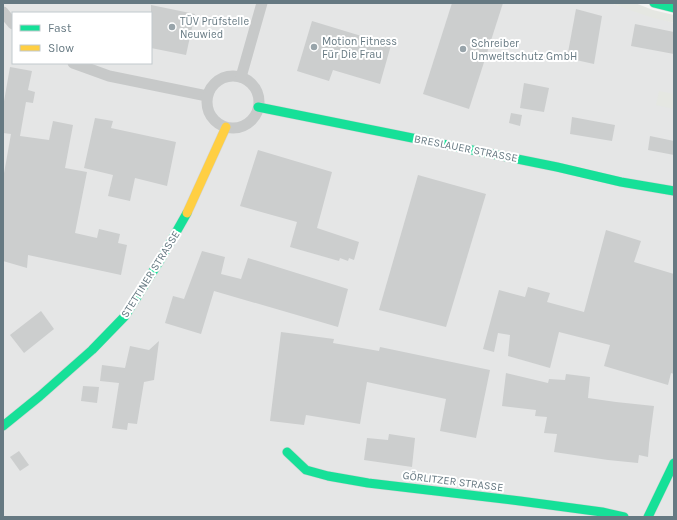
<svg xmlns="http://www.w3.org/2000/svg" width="677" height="520" font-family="Karla,sans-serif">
  <rect width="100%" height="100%" fill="#f5f5f4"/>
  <path fill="#e5e6e6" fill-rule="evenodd" d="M3 3H610L674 23V517H3ZM13 13H151V63H13Z"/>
  <g fill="#e5e7e2">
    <polygon points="610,3 635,3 653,10 674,15 674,23 650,17"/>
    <polygon points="659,91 674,94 674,109 656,105"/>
  </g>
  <g fill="#cccece">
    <polygon points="452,3 503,3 469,109 423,94"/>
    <polygon points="151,5 195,14 186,55 151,48"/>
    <polygon points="576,9 602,16 594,64 567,58"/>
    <polygon points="312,21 391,45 380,84 333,70 329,81 297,71"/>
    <polygon points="635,24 674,32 674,54 631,46"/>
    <polygon points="10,67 32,71 28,90 35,92 33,103 26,102 20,136 49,140 53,121 73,125 65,168 87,172 75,233 97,238 99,229 120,234 118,243 127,245 121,275 28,255 27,268 3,261 3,179 11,134 3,133 3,107"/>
    <polygon points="524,83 549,88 544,112 520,108"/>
    <polygon points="511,113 522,115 520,126 509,123"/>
    <polygon points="572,117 615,125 612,141 570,134"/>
    <polygon points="95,118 113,121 111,128 176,142 167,186 135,178 130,201 108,196 113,175 84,168"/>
    <polygon points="650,136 674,141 674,155 648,150"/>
    <polygon points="258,150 332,172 317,228 359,242 354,260 349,258 348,261 340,258 339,261 290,247 297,222 240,206"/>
    <polygon points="418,175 486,194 446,327 379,310"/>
    <polygon points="606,230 641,241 634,262 674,274 674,374 671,373 668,385 604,366 610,345 559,332 550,368 508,356 510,335 498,333 494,352 483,349 499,290 525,297 528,287 550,293 547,302 584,312"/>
    <polygon points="202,251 225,257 221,274 241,279 248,258 348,289 338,327 214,291 201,334 165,323 173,296 184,299"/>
    <polygon points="41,311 54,329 24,353 10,335"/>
    <polygon points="281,332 334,339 333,343 379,351 380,347 490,370 476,438 440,431 446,399 367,382 360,424 306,415 304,425 270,421"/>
    <polygon points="159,341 154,380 144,382 137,424 128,423 127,430 112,428 119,383 100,381 102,365 125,368 130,346 149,350"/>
    <polygon points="506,373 548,383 549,379 565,380 566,374 590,377 588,398 616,402 654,406 649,444 648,457 639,455 638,463 608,460 554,452 557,434 544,433 547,417 535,416 536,410 502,406"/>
    <polygon points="83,386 99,387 97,403 81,401"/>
    <polygon points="389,434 415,438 412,467 364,460 367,438 388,440"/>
    <polygon points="19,451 29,465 20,471 10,457"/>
  </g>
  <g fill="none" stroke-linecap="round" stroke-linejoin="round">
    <g stroke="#d1d3d3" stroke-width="10">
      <g id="fast">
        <polyline points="654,3 674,8"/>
        <polyline points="258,107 557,167 621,182 674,191"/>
        <polyline points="3,426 40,396 92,350 125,316 162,257 187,213"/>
        <polyline points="287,452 306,470 328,476 368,483 520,501 602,512 624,517"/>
        <polyline points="648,517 674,463"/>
      </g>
    </g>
    <g stroke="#d1d3d3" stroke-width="10">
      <polyline id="slow" points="187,213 226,127"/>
    </g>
    <g stroke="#c7c9c9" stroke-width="11">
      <polyline points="3,12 13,24"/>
      <polyline points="73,63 109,76 207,96"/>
      <circle cx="233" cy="102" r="26"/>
      <polyline points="241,77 262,3"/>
    </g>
    <use href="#fast" stroke="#16e098" stroke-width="9"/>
    <use href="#slow" stroke="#ffcf43" stroke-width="9"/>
  </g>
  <g fill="#98a4aa" stroke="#fff" stroke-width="1.5">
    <circle cx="172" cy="27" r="4"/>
    <circle cx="314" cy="47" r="4"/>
    <circle cx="463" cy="49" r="4"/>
  </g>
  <g text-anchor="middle" stroke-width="4" stroke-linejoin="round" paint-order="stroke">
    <g font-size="11" fill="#667982" stroke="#fff" text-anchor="start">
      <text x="180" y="25">TÜV Prüfstelle<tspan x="180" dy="13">Neuwied</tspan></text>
      <text x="322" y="45">Motion Fitness<tspan x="322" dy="13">Für Die Frau</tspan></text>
      <text x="471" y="47">Schreiber<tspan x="471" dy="13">Umweltschutz GmbH</tspan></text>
    </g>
    <g font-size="11" fill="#667982" stroke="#fff">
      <text transform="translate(466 148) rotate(11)" y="4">BRESLAUER STRASSE</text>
      <text transform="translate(150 274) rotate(-58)" y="4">STETTINER STRASSE</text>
      <text transform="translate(453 481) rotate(7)" y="4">GÖRLITZER STRASSE</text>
    </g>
  </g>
  <rect width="677" height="520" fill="none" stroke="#667982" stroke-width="8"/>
  <rect x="12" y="12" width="140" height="52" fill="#ffffff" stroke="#c2c9cd"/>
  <rect x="20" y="25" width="20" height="6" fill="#16e098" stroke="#c2c9cd"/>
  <text x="48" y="32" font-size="12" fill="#667982">Fast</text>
  <rect x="20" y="45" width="20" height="6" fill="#ffcf43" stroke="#c2c9cd"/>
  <text x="48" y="52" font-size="12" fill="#667982">Slow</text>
</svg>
